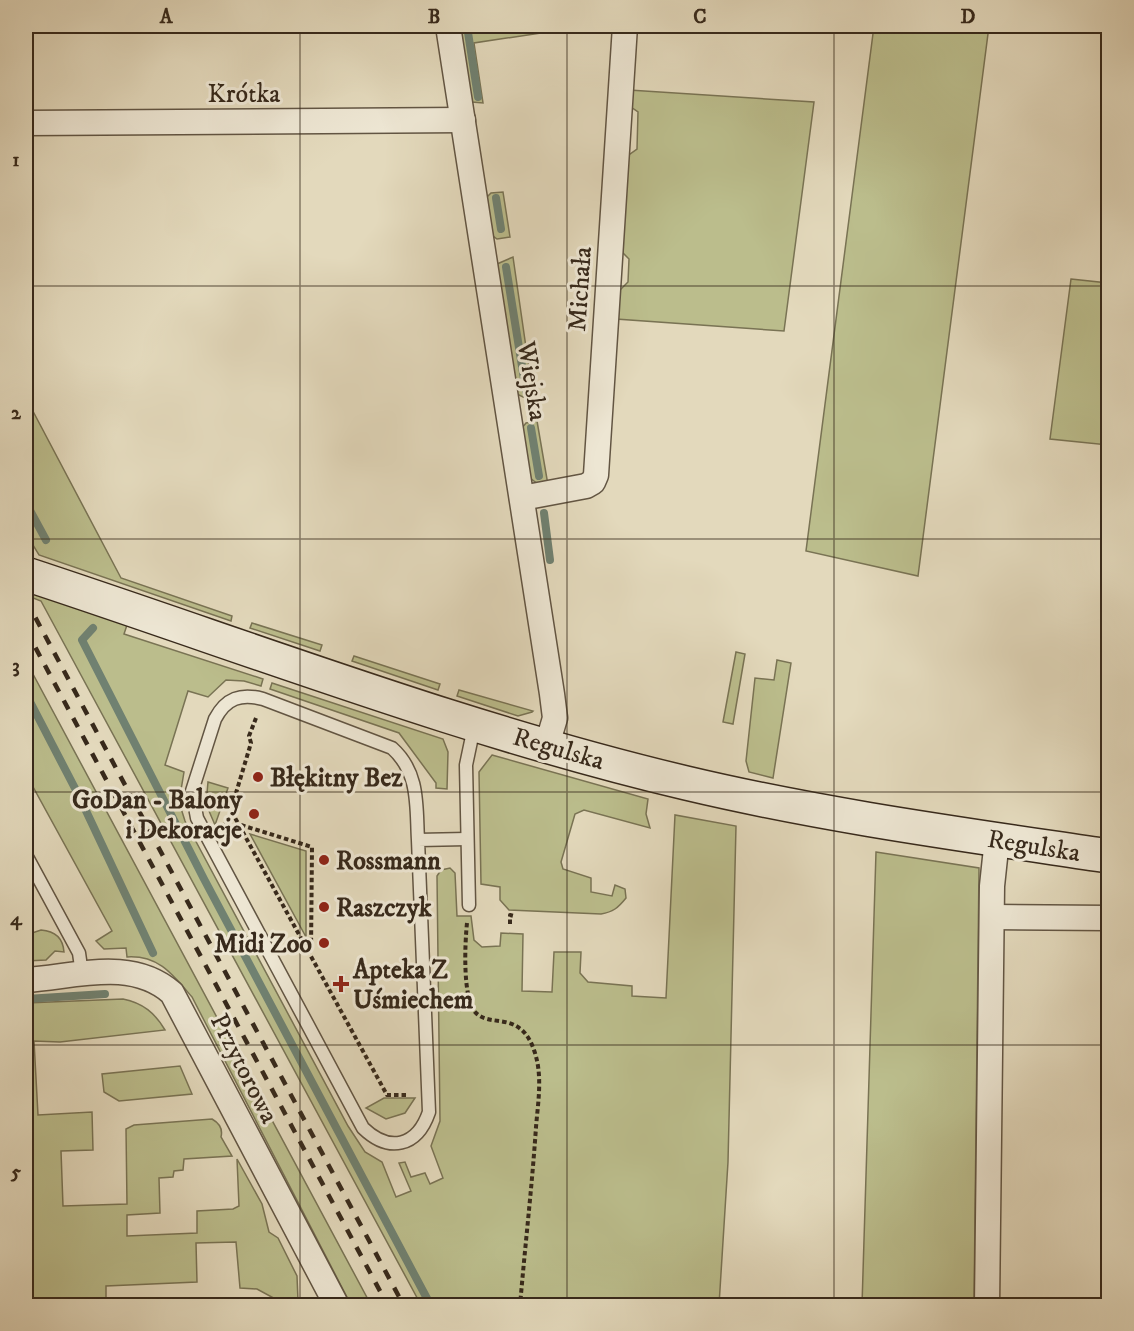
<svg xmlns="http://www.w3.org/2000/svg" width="1134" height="1331" font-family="'IM FELL DW Pica',serif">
  <rect width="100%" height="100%" fill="#e3d9bc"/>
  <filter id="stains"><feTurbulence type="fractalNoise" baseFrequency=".00333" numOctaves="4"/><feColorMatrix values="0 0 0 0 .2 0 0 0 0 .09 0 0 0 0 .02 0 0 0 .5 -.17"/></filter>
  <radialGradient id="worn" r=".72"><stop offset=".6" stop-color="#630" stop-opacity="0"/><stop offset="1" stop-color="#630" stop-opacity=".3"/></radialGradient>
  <g fill="#bbbd8c" stroke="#797354" stroke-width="1.5">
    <polygon points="460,26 587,26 474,43 483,103 472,102"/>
    <polygon points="874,26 989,26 918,576 806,551"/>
    <polygon points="629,90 814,102 784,331 616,319 617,293 628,282 629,259 620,250 626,157 637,149 638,112 628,105"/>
    <polygon points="503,192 510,237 497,239 493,236 487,197 491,193"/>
    <polygon points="513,257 533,396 523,397 517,394 497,264"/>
    <polygon points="1071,279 1108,283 1108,445 1050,439"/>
    <polygon points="26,398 121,578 232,616 231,621 39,555 33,545 26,542"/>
    <polygon points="537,421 548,485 538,484 530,478 522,428 526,423"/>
    <polygon points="31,591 128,622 124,634 263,679 261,686 244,681 226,680 208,697 188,691 165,765 184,772 179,802 185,821 348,1126 365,1152 382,1162 396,1197 411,1191 399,1163 405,1162 411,1177 425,1173 430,1184 443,1178 431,1146 440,1121 437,876 441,870 450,868 455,873 457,916 471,916 474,940 482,947 500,946 501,933 523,934 522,991 552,992 554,952 581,952 580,973 588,982 632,986 632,996 666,998 675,815 736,826 728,1162 719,1305 421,1305 41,601 33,598"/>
    <polygon points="252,623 322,645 320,651 250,628"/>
    <polygon points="736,652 745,654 733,724 723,722"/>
    <polygon points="354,656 440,684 438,690 352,661"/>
    <polygon points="777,660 791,663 773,778 749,772 746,761 755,678 774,680"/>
    <path d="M26 661 371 1305H351L192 997C173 975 159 955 127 957L126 948 104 949 96 941 112 931 26 774Z"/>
    <polygon points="272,683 443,739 448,752 447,789 436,788 436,783 399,733 270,689"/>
    <polygon points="459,690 533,711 532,712 518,716 457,696"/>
    <path d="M492 755 648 799 646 814 650 828 584 810 575 814 561 862 563 869 591 878V892L612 896 615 885 625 889 626 898C618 908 613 912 601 914L509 910 500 900V887L481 884 479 772Z"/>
    <polygon points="208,782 228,788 215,825 206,804"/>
    <polygon points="250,834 306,851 306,937"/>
    <polygon points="876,852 979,868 974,1305 862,1305"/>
    <path d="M41 930C55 931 63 938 64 952L55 951 46 960 26 961V935Z"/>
    <path d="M123 999C143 1003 155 1013 165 1030L60 1042 34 1041 38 1115 92 1112 93 1150 61 1151 63 1206 127 1204 126 1129 134 1125 212 1119C219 1123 223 1129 221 1137L232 1156 184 1159 183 1170 174 1171 173 1177 159 1178 160 1213 127 1215V1236L197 1233V1211L233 1209 239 1206 237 1159 262 1204 269 1232 278 1238 297 1276 298 1301H279L257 1289 240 1288 236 1242 196 1243 197 1282 106 1286V1305H26V1003Z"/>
    <polygon points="180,1066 192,1094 119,1101 104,1092 102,1074"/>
    <polygon points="384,1098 415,1098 405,1113 386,1119 366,1108"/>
  </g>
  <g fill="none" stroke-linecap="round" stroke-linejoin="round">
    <g stroke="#708171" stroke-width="8">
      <polyline points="467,26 478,97"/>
      <polyline points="496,198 501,229"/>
      <polyline points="506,267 526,391"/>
      <polyline points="531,428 539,476"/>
      <polyline points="26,503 46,540"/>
      <polyline points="544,513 550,560"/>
      <polyline points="93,628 82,640 204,879 431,1306"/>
      <polyline points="26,694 79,796 153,953"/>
      <polyline points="26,999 105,994"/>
    </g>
    <g stroke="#625543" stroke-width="15">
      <g id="lane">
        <path d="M418 840 429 1112C417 1147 389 1153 363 1128L197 818 192 791 215 719C226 698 241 693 263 699L392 748C420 773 416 807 418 840L467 839"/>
        <polyline points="26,855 79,953 82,974"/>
        <polyline points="469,905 466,765 474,727"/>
      </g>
    </g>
    <g stroke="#625543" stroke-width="27">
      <g id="street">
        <polyline points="448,26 552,694 555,718 547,745"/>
        <polyline points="26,123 463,120"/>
        <polyline points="522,498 586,486 593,482 596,475 625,26"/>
        <polyline points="992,917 1108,918"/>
        <path d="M26 980C75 977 131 957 172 993L337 1306"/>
        <polyline points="987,1306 992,886 997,839"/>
      </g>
    </g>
    <g stroke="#37291b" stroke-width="36">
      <path id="secondary" d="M26 574C245 646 462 730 686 783 825 816 967 835 1108 856"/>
    </g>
    <g stroke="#37291b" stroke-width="4" stroke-dasharray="4.5 3" stroke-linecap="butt">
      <polyline points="256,718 249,736 251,743 233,803 234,816 387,1095 409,1095"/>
      <polyline points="241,825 312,847 311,951"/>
      <polyline points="222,827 234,816"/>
      <path d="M467 923C465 942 462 999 476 1013 491 1028 520 1010 534 1050 543 1075 538 1102 536 1127 532 1187 525 1246 520 1306"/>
      <polyline points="510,924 510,915 514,916"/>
    </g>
    <use href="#lane" stroke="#ede6d3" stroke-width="12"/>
    <use href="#street" stroke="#ede6d3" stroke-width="24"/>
    <use href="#secondary" stroke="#ede6d3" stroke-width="33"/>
    <g stroke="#37291b" stroke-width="4.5" stroke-dasharray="10 10" stroke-linecap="butt">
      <polyline points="26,600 404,1306"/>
      <polyline points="26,630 388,1306"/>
    </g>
  </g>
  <path fill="none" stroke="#37291b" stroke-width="1.5" stroke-opacity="0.55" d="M300 26V1306M567 26V1306M834 26V1306M26 286H1108M26 539H1108M26 792H1108M26 1045H1108"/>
  <g fill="#8f2418" stroke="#ede6d3" stroke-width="2">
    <circle cx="258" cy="777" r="6"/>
    <circle cx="254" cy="814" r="6"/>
    <circle cx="324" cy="860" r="6"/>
    <circle cx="324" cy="907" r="6"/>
    <circle cx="324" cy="943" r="6"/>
    <path d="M338 975h6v6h6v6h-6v6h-6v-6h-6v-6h6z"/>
  </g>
  <g text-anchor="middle" stroke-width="6" stroke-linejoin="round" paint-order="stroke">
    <g font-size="26" fill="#37291b" stroke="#ede6d3">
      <text x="244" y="102">Krótka</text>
      <text transform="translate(579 289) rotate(-86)" y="9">Michała</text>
      <text transform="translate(533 381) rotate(81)" y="9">Wiejska</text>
      <text transform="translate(559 748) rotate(16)" y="9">Regulska</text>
      <text transform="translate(1034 845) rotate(9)" y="9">Regulska</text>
      <text transform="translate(245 1068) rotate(63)" y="9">Przytorowa</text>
    </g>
    <g font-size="26" font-weight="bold" fill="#37291b" stroke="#ede6d3" text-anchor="start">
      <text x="270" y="786">Błękitny Bez</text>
      <text x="242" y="808" text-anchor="end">GoDan - Balony<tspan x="242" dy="30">i Dekoracje</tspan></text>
      <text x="336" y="869">Rossmann</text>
      <text x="336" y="916">Raszczyk</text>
      <text x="312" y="952" text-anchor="end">Midi Zoo</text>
      <text x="353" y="978">Apteka Z<tspan x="353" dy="30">Uśmiechem</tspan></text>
    </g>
  </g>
  <rect width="1134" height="1331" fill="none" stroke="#e3d9bc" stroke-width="66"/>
  <rect x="33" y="33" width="1068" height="1265" fill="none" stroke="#37291b" stroke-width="2"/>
  <g font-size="20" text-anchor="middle" font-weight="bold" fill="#37291b">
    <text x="166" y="23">A</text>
    <text x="434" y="23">B</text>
    <text x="700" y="23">C</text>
    <text x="968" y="23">D</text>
    <text x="16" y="166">1</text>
    <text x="16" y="419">2</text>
    <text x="16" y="672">3</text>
    <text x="16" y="925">4</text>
    <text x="16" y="1178">5</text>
  </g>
  <rect width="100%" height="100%" filter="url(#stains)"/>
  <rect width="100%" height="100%" fill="url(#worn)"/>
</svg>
